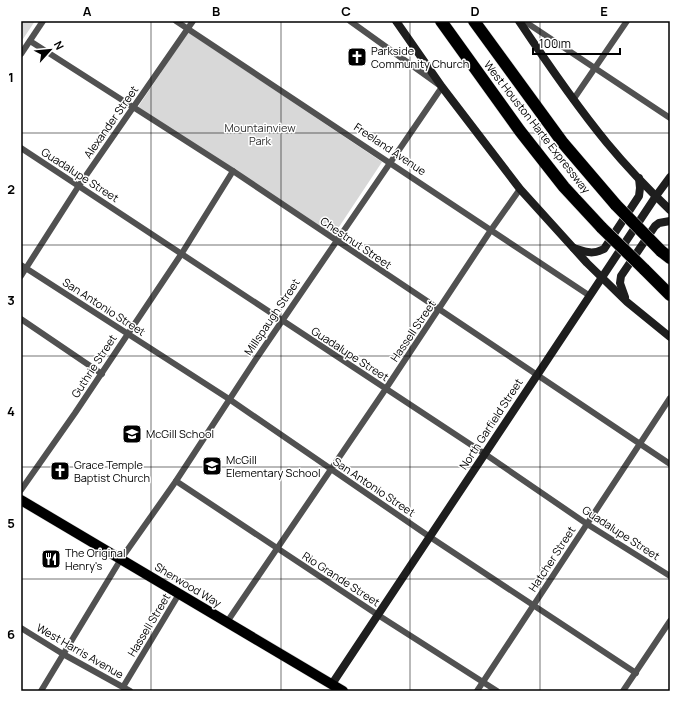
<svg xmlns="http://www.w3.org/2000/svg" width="691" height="712" font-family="Manrope,sans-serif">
  <rect width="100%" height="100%" fill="#fff"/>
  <g fill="#d8d8d8">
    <polygon points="21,21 35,21 21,42"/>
    <polygon points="188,32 382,162 333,236 138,107"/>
  </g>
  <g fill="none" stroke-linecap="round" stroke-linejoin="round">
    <g stroke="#dbdbdb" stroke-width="11">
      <polyline id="primary" points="21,500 343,691"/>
    </g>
    <g stroke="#dbdbdb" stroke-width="13">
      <g id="highway">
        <polyline points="441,21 520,131 564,187 602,228"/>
        <polyline points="474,21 563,143 616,205"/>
        <polyline points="661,251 670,258"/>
        <polyline points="644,269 670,295"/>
      </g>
    </g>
    <g stroke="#515151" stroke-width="6">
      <polyline points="176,21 590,296"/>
      <polyline points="524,21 670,118"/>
      <polyline points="30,41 233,171 670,464"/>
      <polyline points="21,54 43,21"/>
      <polyline points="573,100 627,21"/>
      <polyline points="21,148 485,454 587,524 670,576"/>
      <polyline points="21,265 229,399 430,537 636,673"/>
      <polyline points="21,276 78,187 193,21"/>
      <polyline points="21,319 102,374"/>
      <polyline points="176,481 378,615 497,691"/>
      <polyline points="21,490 75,413 182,253 233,171"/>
      <polyline points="227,622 385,390 491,230 520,189"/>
      <polyline points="21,628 63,654 130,691"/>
      <polyline points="123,687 179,594"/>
      <polyline points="41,691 121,559 176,481 256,359 442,87 350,21"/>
      <polyline points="477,691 670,398"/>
      <polyline points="623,691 670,621"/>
    </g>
    <g stroke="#1e1e1e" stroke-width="8">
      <polyline points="396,21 442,87 520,189 587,263 627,302 670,337"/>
      <path d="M519 21C547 63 575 104 607 143 626 166 648 189 670 210"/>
      <path d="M574 248C586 252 592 255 604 249L639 196 640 188 639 178"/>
      <polyline points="625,297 620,283 621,276 655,226 659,223 670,221"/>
      <polyline points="332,684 656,196 670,177"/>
    </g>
    <use href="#primary" stroke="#000" stroke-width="10"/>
    <use href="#highway" stroke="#000" stroke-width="12"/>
    <g stroke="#dbdbdb" stroke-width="13" stroke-linecap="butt">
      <g id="highway-bridge">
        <polyline points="616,205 661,251"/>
        <polyline points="602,228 644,269"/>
      </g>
    </g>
    <use href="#highway-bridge" stroke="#000" stroke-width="12"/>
  </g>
  <path fill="none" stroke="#000" stroke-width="1" stroke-opacity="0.55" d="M151 21V691M281 21V691M410 21V691M540 21V691M21 133H670M21 245H670M21 356H670M21 467H670M21 579H670"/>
  <defs>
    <g id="church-square" transform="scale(1)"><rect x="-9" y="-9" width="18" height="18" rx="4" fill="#000" stroke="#fff"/><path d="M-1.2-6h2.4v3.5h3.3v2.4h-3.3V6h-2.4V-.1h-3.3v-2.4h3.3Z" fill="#fff"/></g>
    <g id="school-square" transform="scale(1)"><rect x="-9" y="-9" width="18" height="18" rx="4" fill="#000" stroke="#fff"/><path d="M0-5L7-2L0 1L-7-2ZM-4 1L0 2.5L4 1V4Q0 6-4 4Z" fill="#fff"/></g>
    <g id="restaurant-square" transform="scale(1)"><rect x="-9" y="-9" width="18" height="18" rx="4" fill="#000" stroke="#fff"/><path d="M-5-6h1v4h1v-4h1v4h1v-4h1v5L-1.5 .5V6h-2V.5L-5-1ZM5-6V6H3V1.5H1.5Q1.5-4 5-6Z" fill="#fff"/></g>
  </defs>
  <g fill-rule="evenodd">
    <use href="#church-square" x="357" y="57"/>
    <use href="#school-square" x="132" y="434"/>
    <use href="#school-square" x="212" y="466"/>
    <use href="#church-square" x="60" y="471"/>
    <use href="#restaurant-square" x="51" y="559"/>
  </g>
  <g text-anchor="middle" stroke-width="3" stroke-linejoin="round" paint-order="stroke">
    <g font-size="11" fill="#000" stroke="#fff" text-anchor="start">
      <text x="371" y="55">Parkside<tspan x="371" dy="13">Community Church</tspan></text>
      <text x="146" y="438">McGill School</text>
      <text x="226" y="464">McGill<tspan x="226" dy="13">Elementary School</tspan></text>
      <text x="74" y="469">Grace Temple<tspan x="74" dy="13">Baptist Church</tspan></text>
      <text x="65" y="557">The Original<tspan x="65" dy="13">Henry's</tspan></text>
    </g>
    <g font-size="11" fill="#000" stroke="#fff">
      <text transform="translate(111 122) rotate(-55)" y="4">Alexander Street</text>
      <text transform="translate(537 127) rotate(52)" y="4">West Houston Harte Expressway</text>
      <text transform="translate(390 149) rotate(34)" y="4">Freeland Avenue</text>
      <text transform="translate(80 175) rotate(33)" y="4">Guadalupe Street</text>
      <text transform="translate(356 243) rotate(34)" y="4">Chestnut Street</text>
      <text transform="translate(104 307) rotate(33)" y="4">San Antonio Street</text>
      <text transform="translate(272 317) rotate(-56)" y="4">Millspaugh Street</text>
      <text transform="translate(413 331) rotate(-56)" y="4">Hassell Street</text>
      <text transform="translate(350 354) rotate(33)" y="4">Guadalupe Street</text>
      <text transform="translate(94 366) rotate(-57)" y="4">Guthrie Street</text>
      <text transform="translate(491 424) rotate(-57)" y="4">North Garfield Street</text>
      <text transform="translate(374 487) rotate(34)" y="4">San Antonio Street</text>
      <text transform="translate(621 533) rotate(33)" y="4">Guadalupe Street</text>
      <text transform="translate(552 559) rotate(-57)" y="4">Hatcher Street</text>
      <text transform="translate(341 579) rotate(33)" y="4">Rio Grande Street</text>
      <text transform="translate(188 585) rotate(31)" y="4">Sherwood Way</text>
      <text transform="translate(149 625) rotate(-59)" y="4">Hassell Street</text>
      <text transform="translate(80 651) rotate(30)" y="4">West Harris Avenue</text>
    </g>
    <g font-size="11" fill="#2f2f2f" stroke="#fff">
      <text x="260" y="132">Mountainview<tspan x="260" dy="13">Park</tspan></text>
    </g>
  </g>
  <rect width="691" height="712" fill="none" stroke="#ffffff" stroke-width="44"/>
  <g transform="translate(50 50) rotate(63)" stroke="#ffffff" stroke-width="3" paint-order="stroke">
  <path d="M0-3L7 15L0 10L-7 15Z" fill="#000000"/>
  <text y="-6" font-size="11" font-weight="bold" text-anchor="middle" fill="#000000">N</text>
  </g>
  <path d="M533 48v6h87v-6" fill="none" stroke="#000000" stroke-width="2"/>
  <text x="539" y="48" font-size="12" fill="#000000" stroke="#ffffff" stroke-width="3" paint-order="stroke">100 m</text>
  <rect x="22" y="22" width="647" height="668" fill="none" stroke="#000" stroke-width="1.5"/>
  <g font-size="13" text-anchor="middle" font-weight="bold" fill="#000">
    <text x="87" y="16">A</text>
    <text x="216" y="16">B</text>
    <text x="346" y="16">C</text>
    <text x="475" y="16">D</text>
    <text x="604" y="16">E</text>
    <text x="11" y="82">1</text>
    <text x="11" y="194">2</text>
    <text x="11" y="305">3</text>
    <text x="11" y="416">4</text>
    <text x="11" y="528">5</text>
    <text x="11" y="639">6</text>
  </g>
</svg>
